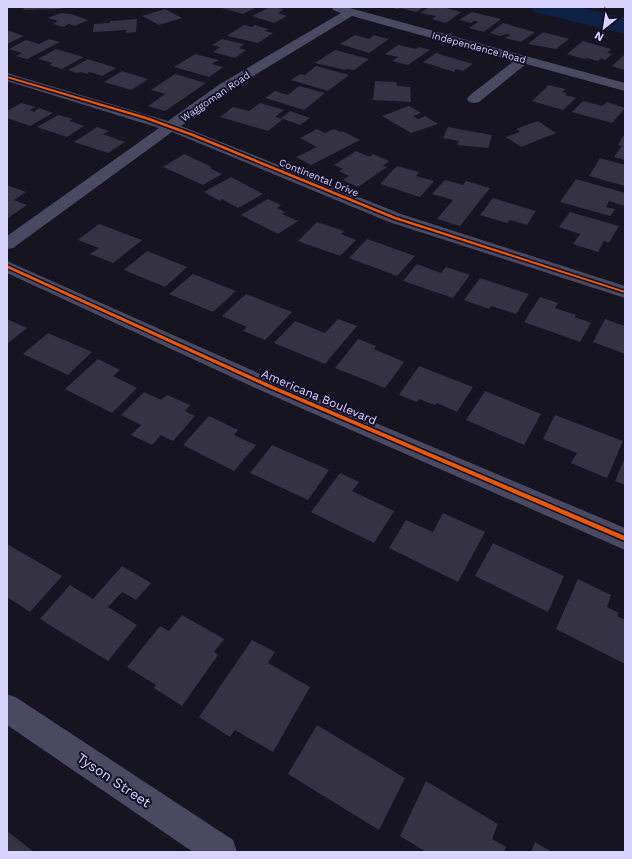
<svg xmlns="http://www.w3.org/2000/svg" width="632" height="859" font-family="'Work Sans',sans-serif">
  <rect width="100%" height="100%" fill="#161421"/>
  <g fill="none" stroke-linecap="round" stroke-linejoin="round">
    <polygon fill="#0d2144" fill-rule="evenodd" points="531,7 578,7 625,18 625,34 535,12"/>
  </g>
  <g fill="#343243">
    <polygon points="24,7 61,7 60,9 23,10"/>
    <polygon points="225,7 257,7 243,14 222,8"/>
    <polygon points="270,7 284,9 278,13 287,16 274,23 252,16"/>
    <polygon points="390,7 424,7 416,12 400,8 397,9"/>
    <polygon points="429,7 443,7 461,12 446,23 432,19 436,16 420,13"/>
    <polygon points="165,9 182,18 159,25 142,16"/>
    <polygon points="472,12 501,19 484,32 469,28 478,22 474,21 471,23 459,20"/>
    <polygon points="61,13 71,14 88,20 75,26 69,24 63,27 53,24 58,21 48,18"/>
    <polygon points="137,19 136,32 126,33 126,30 93,32 94,24 110,23 110,21"/>
    <polygon points="503,23 535,32 521,42 505,38 511,35 507,34 500,36 490,33"/>
    <polygon points="244,25 252,27 255,25 268,29 265,31 273,33 258,43 227,36"/>
    <polygon points="7,30 24,36 7,44"/>
    <polygon points="543,32 569,39 556,49 528,44"/>
    <polygon points="355,35 369,39 374,35 389,39 369,53 340,44"/>
    <polygon points="49,39 60,42 27,59 16,56 22,53 9,49 26,40 39,44"/>
    <polygon points="222,39 244,44 239,48 246,50 235,58 213,52 220,47 212,45"/>
    <polygon points="583,41 611,49 607,53 612,54 605,60 601,58 598,61 587,58 584,59 567,54"/>
    <polygon points="398,45 416,49 419,47 430,50 408,65 392,61 398,57 385,54"/>
    <polygon points="56,49 84,57 62,69 49,65 53,63 38,59"/>
    <polygon points="335,50 369,59 354,70 347,69 345,70 315,63"/>
    <polygon points="436,53 473,64 463,71 456,69 454,72 423,62"/>
    <polygon points="195,54 219,60 212,64 223,67 209,77 174,67"/>
    <polygon points="625,54 625,70 612,66"/>
    <polygon points="88,59 116,68 102,76 89,72 87,74 81,72 77,73 68,70"/>
    <polygon points="316,66 349,75 328,91 291,80 300,74 305,75"/>
    <polygon points="122,71 148,79 131,90 104,82"/>
    <polygon points="175,74 206,83 165,111 148,106 165,94 151,90"/>
    <polygon points="375,81 396,82 397,86 410,87 411,102 373,100"/>
    <polygon points="549,85 565,89 562,92 567,93 565,95 576,98 563,110 532,101"/>
    <polygon points="299,86 325,93 304,110 265,98 275,91 288,95"/>
    <polygon points="583,101 602,106 607,102 625,108 612,123 572,112"/>
    <polygon points="21,103 36,107 30,110 34,112 39,108 53,113 30,126 7,118 7,111"/>
    <polygon points="260,103 284,110 275,117 283,119 268,131 220,117 233,107 249,111"/>
    <polygon points="409,106 421,113 413,116 418,119 425,116 438,124 411,133 382,116"/>
    <polygon points="290,111 310,118 300,125 281,118"/>
    <polygon points="58,115 73,119 69,121 84,126 67,137 37,127"/>
    <polygon points="538,121 556,133 521,147 506,137 520,132 516,129"/>
    <polygon points="97,127 109,131 103,134 125,142 108,153 74,142"/>
    <polygon points="448,127 492,135 488,148 457,145 459,141 443,138"/>
    <polygon points="317,129 325,133 334,129 340,132 342,131 360,140 311,165 296,157 317,147 300,138"/>
    <polygon points="623,136 625,137 625,160 614,157 622,146 618,145"/>
    <polygon points="356,151 370,157 373,154 389,161 383,166 387,167 358,187 342,180 349,176 339,171 343,169 334,165"/>
    <polygon points="184,154 212,167 210,168 222,174 203,185 163,167"/>
    <polygon points="600,158 625,165 625,186 589,176"/>
    <polygon points="397,166 419,172 416,176 434,181 420,197 380,184"/>
    <polygon points="231,177 263,194 238,208 222,199 220,201 204,192"/>
    <polygon points="576,179 625,193 625,206 609,201 606,207 615,209 610,216 560,202"/>
    <polygon points="445,180 463,185 466,181 490,188 460,226 437,219 453,200 432,194"/>
    <polygon points="7,185 26,192 14,200 27,205 8,218"/>
    <polygon points="493,198 536,211 527,225 510,220 507,223 480,215"/>
    <polygon points="268,199 281,205 277,208 285,212 282,214 298,221 278,234 241,215"/>
    <polygon points="570,212 619,226 609,243 604,241 598,252 573,244 580,234 559,227"/>
    <polygon points="317,222 344,231 341,234 356,240 340,256 298,241"/>
    <polygon points="99,224 142,240 113,263 90,254 99,248 78,240"/>
    <polygon points="367,239 415,256 397,276 349,258"/>
    <polygon points="147,251 187,267 165,287 124,270"/>
    <polygon points="417,264 441,273 446,267 470,275 453,298 403,281"/>
    <polygon points="193,274 236,291 213,312 169,294"/>
    <polygon points="480,278 529,294 516,314 491,306 489,309 464,300"/>
    <polygon points="246,294 292,312 265,340 243,331 247,327 222,316"/>
    <polygon points="540,297 558,303 555,308 576,315 575,317 591,323 580,342 524,322"/>
    <polygon points="7,319 27,328 7,344"/>
    <polygon points="338,319 357,326 325,364 274,343 295,321 325,333"/>
    <polygon points="605,319 625,326 625,354 593,342"/>
    <polygon points="48,333 92,352 68,375 23,354"/>
    <polygon points="358,339 376,346 374,349 404,362 385,388 335,368"/>
    <polygon points="98,359 120,370 113,376 137,388 112,413 65,389"/>
    <polygon points="419,366 473,387 457,412 437,403 435,405 419,399 417,402 399,395"/>
    <polygon points="485,391 541,414 524,445 466,420"/>
    <polygon points="144,392 161,400 167,395 190,405 185,411 195,416 173,441 161,435 152,445 131,435 141,425 121,415"/>
    <polygon points="555,415 623,441 607,478 571,463 577,453 543,439"/>
    <polygon points="209,416 238,430 234,435 256,445 234,471 183,445"/>
    <polygon points="272,445 329,470 308,500 250,473"/>
    <polygon points="625,457 625,485 615,481"/>
    <polygon points="340,473 359,482 352,491 394,511 374,543 311,512"/>
    <polygon points="443,513 485,532 458,582 389,548 406,520 433,532"/>
    <polygon points="493,543 564,576 548,612 475,576"/>
    <polygon points="7,544 62,576 30,612 7,597"/>
    <polygon points="122,566 151,583 136,600 122,592 108,607 137,625 108,661 40,619 70,585 93,599"/>
    <polygon points="578,579 611,595 607,607 619,613 617,616 625,620 625,664 556,629"/>
    <polygon points="182,615 224,639 214,652 218,655 182,706 154,688 156,685 127,667 160,626 169,631"/>
    <polygon points="252,640 275,652 268,663 310,687 273,752 235,730 230,737 199,717"/>
    <polygon points="317,725 405,778 379,830 288,774"/>
    <polygon points="426,781 498,824 492,839 506,847 504,852 426,852 400,836"/>
    <polygon points="7,831 34,852 7,852"/>
    <polygon points="535,842 552,852 531,852"/>
  </g>
  <g fill="none" stroke-linecap="round" stroke-linejoin="round">
    <g fill="#4a4962" fill-rule="evenodd">
      <polygon points="332,7 346,7 625,83 625,91 526,64 479,102 474,103 469,102 467,99 469,96 514,61 352,16 230,90 181,126 401,214 625,286 625,298 389,222 172,132 13,248 7,249 7,236 159,128 7,81 7,73 168,121 220,84 341,13 333,10"/>
      <polygon points="7,261 276,381 625,528 625,550 262,391 7,273"/>
      <polygon points="7,694 17,698 233,840 237,852 193,852 7,725"/>
    </g>
    <g stroke="#130f26" stroke-width="3">
      <g id="cycleway">
        <polygon points="7,76 147,117 194,134 396,217 625,291 625,293 394,219 192,136 145,119 7,78"/>
        <polygon points="7,265 271,385 625,536 625,541 267,387 7,268"/>
      </g>
    </g>
    <use href="#cycleway" fill="#e8590c" fill-rule="evenodd"/>
  </g>
  <g text-anchor="middle" stroke-width="4" stroke-linejoin="round" paint-order="stroke">
    <g font-size="10" fill="#d9d4ff" stroke="#130f26">
      <text transform="translate(479 47) rotate(15)" y="4">Independence Road</text>
      <text transform="translate(215 96) rotate(-34)" y="4">Waggoman Road</text>
      <text transform="translate(319 177) rotate(22)" y="4">Continental Drive</text>
    </g>
    <g font-size="12" fill="#d9d4ff" stroke="#130f26">
      <text transform="translate(319 397) rotate(23)" y="4">Americana Boulevard</text>
    </g>
    <g font-size="14" fill="#d9d4ff" stroke="#130f26">
      <text transform="translate(114 780) rotate(34)" y="5">Tyson Street</text>
    </g>
  </g>
  <rect width="632" height="859" fill="none" stroke="#d9d4ff" stroke-width="16"/>
  <g transform="translate(604 28) rotate(210)" stroke="#130f26" stroke-width="3" paint-order="stroke">
  <path d="M0-3L7 15L0 10L-7 15Z" fill="#d9d4ff"/>
  <text y="-6" font-size="11" font-weight="bold" text-anchor="middle" fill="#d9d4ff">N</text>
  </g>
</svg>
